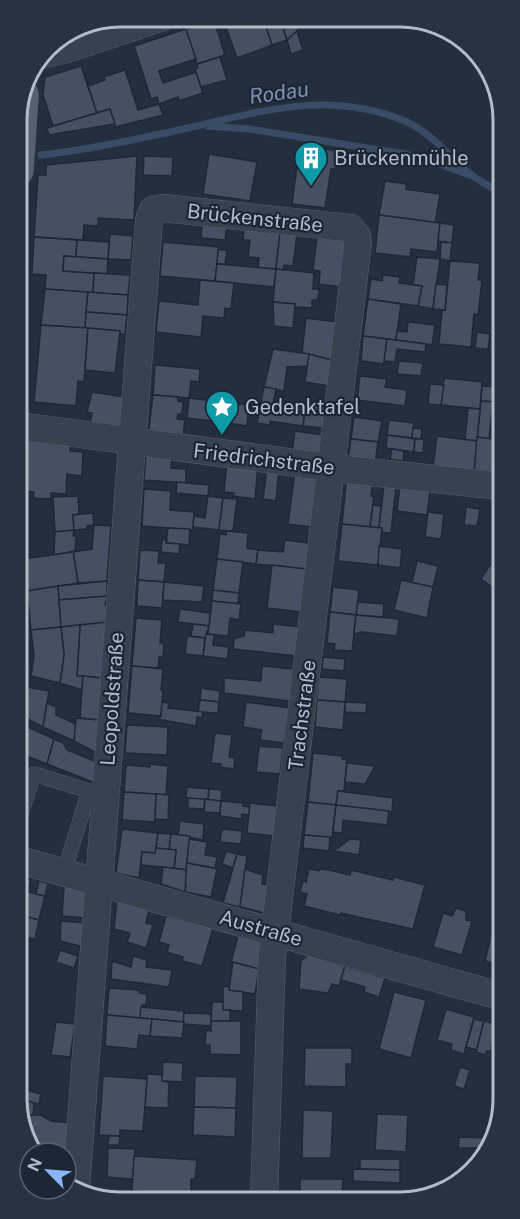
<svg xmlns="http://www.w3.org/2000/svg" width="520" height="1219" font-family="'Public Sans',sans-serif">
  <rect width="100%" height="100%" fill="#242f3e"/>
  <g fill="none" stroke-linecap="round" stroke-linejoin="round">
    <g stroke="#394c67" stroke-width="7">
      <polyline points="207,126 249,129 405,154 429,160 469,175"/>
      <path d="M41 155C87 150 134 140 179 130 256 113 325 89 402 120 431 131 449 157 473 176 481 182 491 187 500 192"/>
    </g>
  </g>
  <g fill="#455162" stroke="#1f2835" stroke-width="1.5">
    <polygon points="236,17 263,17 272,45 237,58 224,22"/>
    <polygon points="263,17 280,18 287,40 272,45"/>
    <polygon points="280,18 314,18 310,19 287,40"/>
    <polygon points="214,20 225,55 197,64 186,29"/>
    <polygon points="186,29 196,59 159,71 163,83 196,72 203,93 179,101 178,97 159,104 157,97 151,99 134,46"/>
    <polygon points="297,31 303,50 291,54 287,40"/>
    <polygon points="220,57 227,80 201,87 195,69 198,68 197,64"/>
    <polygon points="81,66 97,113 53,126 43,95 45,77"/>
    <polygon points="125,70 138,110 159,104 163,115 115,127 110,109 97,113 88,86 105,80 104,77"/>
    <polygon points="110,109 115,124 49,135 47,128"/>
    <polygon points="304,146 339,151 336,169 331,169 325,208 292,204 298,158 302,159"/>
    <polygon points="209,154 257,162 250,201 203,194"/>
    <polygon points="137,156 134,220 98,218 98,226 84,225 83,240 34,237 38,175 46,175 46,165"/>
    <polygon points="144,156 173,157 172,176 143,175"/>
    <polygon points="385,181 407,184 406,189 440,194 435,223 379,215"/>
    <polygon points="379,215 440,223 437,252 411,249 410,257 375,253"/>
    <polygon points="202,223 227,225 225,240 201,238"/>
    <polygon points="440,223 454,225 452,243 438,241"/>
    <polygon points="244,228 280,232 276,269 258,268 259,258 248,257 250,240 243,240"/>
    <polygon points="280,232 297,234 293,266 284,265 283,271 276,269"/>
    <polygon points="110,234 133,236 131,260 108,259"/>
    <polygon points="34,237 77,240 76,257 64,256 63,271 94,273 93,293 45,289 46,275 32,274"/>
    <polygon points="317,237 346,240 341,287 319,284 320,271 313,270"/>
    <polygon points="77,240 109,242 108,259 76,257"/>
    <polygon points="163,242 219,247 215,281 160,276"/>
    <polygon points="441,242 452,243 450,261 440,259"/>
    <polygon points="218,250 227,250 225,264 217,264"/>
    <polygon points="64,256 108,259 107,274 63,271"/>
    <polygon points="417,257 440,259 433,309 418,306 422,286 413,285"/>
    <polygon points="450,261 480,263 478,280 482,280 478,315 474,314 471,347 439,344 442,310 445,310"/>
    <polygon points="217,264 276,269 274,287 215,281"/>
    <polygon points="276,269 314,273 313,289 319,289 318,300 312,300 312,308 295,307 295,304 273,302"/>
    <polygon points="94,273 130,275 128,295 93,293"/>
    <polygon points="383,275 400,277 399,283 422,286 418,306 368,299 371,279 382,281"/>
    <polygon points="200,280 234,283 231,309 225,308 224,318 203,316 201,337 156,332 159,301 198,305"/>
    <polygon points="436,284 447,285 445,310 433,309"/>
    <polygon points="45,289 88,292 85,328 41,325"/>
    <polygon points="88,292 128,295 127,315 86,312"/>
    <polygon points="368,299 401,304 396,340 363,336"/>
    <polygon points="273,302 295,304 293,328 274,326"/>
    <polygon points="86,312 127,315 125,334 119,334 120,331 85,328"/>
    <polygon points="306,318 337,322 332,360 302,353"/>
    <polygon points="408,322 435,325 432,345 396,340 397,331 407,332"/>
    <polygon points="41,325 88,328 84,382 78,381 76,406 34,402"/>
    <polygon points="88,328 120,331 115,373 85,370"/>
    <polygon points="477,332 490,334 488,349 475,348"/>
    <polygon points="363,336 387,339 384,364 361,361"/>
    <polygon points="387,339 426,344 425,352 397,349 395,362 384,361"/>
    <polygon points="273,349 309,354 308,366 287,367 284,391 264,387"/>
    <polygon points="309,354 332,360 329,386 305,382"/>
    <polygon points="399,361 423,363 421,376 397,374"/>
    <polygon points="155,365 200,369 199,382 191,381 189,398 153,395"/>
    <polygon points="360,376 387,379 385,387 407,390 405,406 357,400"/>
    <polygon points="444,378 482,382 480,409 441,405"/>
    <polygon points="430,384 444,385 441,405 428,404"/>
    <polygon points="482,386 499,387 498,402 481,401"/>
    <polygon points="264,387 276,389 272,409 260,407"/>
    <polygon points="92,392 124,397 119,432 89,428 92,413 87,412"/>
    <polygon points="153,395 178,397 178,401 183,402 182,414 178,414 177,419 185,420 183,436 148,436"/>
    <polygon points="189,398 230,403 227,423 187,418"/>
    <polygon points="481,401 493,402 489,439 477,437"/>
    <polygon points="290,402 306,404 303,426 270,421 270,425 257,423 260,407 288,411"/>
    <polygon points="230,403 249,405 247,426 227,423"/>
    <polygon points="306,404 327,406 324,428 303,426"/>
    <polygon points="468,408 480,409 477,441 465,440"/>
    <polygon points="354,417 382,421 378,442 351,439"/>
    <polygon points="389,420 414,423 412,438 387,435"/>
    <polygon points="413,428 422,429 421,439 412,438"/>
    <polygon points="295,431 323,435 320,455 292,452"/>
    <polygon points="387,435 415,439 414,452 386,448"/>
    <polygon points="437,436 477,441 474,473 433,467"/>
    <polygon points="501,436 501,477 474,473 477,437 501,440"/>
    <polygon points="21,437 70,440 70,451 83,452 82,476 67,474 66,494 51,493 51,499 33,498 34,492 18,491"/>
    <polygon points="351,439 378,442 375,463 348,459"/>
    <polygon points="415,439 424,439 423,453 414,452"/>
    <polygon points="392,449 404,451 403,461 390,459"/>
    <polygon points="146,454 172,455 171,468 186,469 186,483 144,480"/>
    <polygon points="227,460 258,464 255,499 233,496 234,493 224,492"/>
    <polygon points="267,468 279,469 276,501 263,499"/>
    <polygon points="295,471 319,473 312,527 288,524"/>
    <polygon points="347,475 373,478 371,496 374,497 370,527 342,524"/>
    <polygon points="177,482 209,485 208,496 176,493"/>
    <polygon points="431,484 427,515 397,511 400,486"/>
    <polygon points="384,485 396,486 391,533 381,532 382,528 379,528"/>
    <polygon points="144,489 171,491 170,510 194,512 193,530 142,526"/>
    <polygon points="78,496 79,514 73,515 74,530 55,532 53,497"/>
    <polygon points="208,496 223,498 219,530 193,527 194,516 205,518"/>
    <polygon points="223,498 237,499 233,531 219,530"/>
    <polygon points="373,505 381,506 379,528 370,527"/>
    <polygon points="466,507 480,509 477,526 464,525"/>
    <polygon points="428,512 444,514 441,539 425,537"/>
    <polygon points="93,513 94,525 87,526 87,529 74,530 73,515"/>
    <polygon points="342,524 382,528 378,565 338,561"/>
    <polygon points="94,525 111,526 107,581 78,583 73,552 92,549"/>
    <polygon points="168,528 190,529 189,545 166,543"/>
    <polygon points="74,530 73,536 76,536 75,551 54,555 55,532"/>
    <polygon points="227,531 248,533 247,548 258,550 256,564 217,559 220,534 226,535"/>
    <polygon points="162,540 167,540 166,543 180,544 179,554 161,552"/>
    <polygon points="285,540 309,543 306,569 256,564 258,550 283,552"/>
    <polygon points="379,546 402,549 400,568 378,565"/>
    <polygon points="140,550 159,551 158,563 166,563 164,582 138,580"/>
    <polygon points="73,552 78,583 27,591 23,559"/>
    <polygon points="217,559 243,562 239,593 213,590"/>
    <polygon points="417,561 438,566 433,587 412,583"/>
    <polygon points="496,564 502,568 502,594 481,579 490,565 494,568"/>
    <polygon points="272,565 306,569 301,612 267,608"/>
    <polygon points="138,580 164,582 162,608 137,606"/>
    <polygon points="401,580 433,587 427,618 394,610"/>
    <polygon points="107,581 107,596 59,600 58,586"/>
    <polygon points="164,582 204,586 202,602 163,600"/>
    <polygon points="58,586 61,627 31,630 27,591"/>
    <polygon points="333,587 359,590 356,615 330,612"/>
    <polygon points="213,590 239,593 238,604 212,601"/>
    <polygon points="107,596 105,605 108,606 107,622 61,627 59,600"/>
    <polygon points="212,601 241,604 239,620 230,618 228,636 208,634"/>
    <polygon points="358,602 384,604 383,617 356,615"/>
    <polygon points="180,609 210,613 209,626 178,622"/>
    <polygon points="330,612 356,615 352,651 334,650 335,644 327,643"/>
    <polygon points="356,615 399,619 397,636 362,632 354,634"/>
    <polygon points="136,618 162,620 160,643 164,644 163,657 159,657 158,668 132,666"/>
    <polygon points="107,622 103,678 77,676 80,625"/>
    <polygon points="193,624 209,626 205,638 191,636"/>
    <polygon points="273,624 300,627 296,656 233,649 234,639 244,636 245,630 273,633"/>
    <polygon points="80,625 77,676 83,676 82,690 60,683 64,655 61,627"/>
    <polygon points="61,627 64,655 60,683 31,676 34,656 31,630"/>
    <polygon points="206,634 214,635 213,645 229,647 227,659 203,656"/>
    <polygon points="187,636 205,638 203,656 185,654"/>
    <polygon points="323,657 345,659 344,671 322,669"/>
    <polygon points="132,666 163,669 161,690 163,690 161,716 128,713"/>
    <polygon points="262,666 293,669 290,701 224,693 224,678 261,681"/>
    <polygon points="83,676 103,678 100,720 80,718"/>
    <polygon points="319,677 347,679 345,702 317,700"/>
    <polygon points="21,686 49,691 43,727 20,715 22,705 19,704"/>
    <polygon points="201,688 220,691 219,702 200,700"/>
    <polygon points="200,700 219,702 218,713 198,712"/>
    <polygon points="317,700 345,702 343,730 315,727"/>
    <polygon points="162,702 169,703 168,708 203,712 202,718 197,717 196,726 157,719 161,716"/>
    <polygon points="246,702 289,708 284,743 260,740 262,730 243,727"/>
    <polygon points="345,702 367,703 366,713 345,712"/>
    <polygon points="47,703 56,707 56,715 76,724 74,741 43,727"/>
    <polygon points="76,718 100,720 97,753 74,741"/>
    <polygon points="19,723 54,739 47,764 19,753"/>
    <polygon points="127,725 168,727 167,755 125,753"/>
    <polygon points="215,733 232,735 229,757 235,758 234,769 220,767 221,764 211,763"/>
    <polygon points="54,739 63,743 67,750 97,762 95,783 47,764"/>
    <polygon points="259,746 283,748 280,774 256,772"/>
    <polygon points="313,753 342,756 342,759 347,760 344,791 338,791 336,805 308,802"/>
    <polygon points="347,763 375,766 365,784 345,782"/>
    <polygon points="150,764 168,766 166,795 124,792 126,765 150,767"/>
    <polygon points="187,787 209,789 208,800 186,798"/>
    <polygon points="209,789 222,790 221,801 208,800"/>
    <polygon points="338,791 393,798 392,812 336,805"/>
    <polygon points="124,792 156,794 155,822 122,820"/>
    <polygon points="156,794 169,795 168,820 155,819"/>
    <polygon points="188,798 205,799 204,809 188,808"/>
    <polygon points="205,799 221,801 220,813 204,812"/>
    <polygon points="221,801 243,803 243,806 250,807 249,815 242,814 242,819 220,816"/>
    <polygon points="308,802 336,805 332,838 304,835"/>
    <polygon points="250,803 278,806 274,836 247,833"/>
    <polygon points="336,805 389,811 387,825 343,820 342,833 333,832"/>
    <polygon points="180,821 204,824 203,840 178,835"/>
    <polygon points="122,829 158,833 155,853 142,852 139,878 116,873"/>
    <polygon points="222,829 242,831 241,844 220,842"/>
    <polygon points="158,833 171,834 169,850 156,848"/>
    <polygon points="171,834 190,836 186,870 174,868 176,850 169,850"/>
    <polygon points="304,835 330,837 329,851 303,848"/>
    <polygon points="189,839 207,842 205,855 217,857 215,868 187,863"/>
    <polygon points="350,839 361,840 359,855 334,851"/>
    <polygon points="156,848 176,850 174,868 141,865 142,852 155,853"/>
    <polygon points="226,851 237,854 233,868 222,864"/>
    <polygon points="237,854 247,856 240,907 223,903"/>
    <polygon points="187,863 217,869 211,897 185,892 186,885 184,885"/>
    <polygon points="163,867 186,870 185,892 161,884"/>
    <polygon points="245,869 263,875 262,884 268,885 265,913 240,907"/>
    <polygon points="309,869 319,871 320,869 329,870 350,875 351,870 393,880 394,877 425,885 413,929 341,913 340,915 304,906 307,894 300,892 303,881 306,882"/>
    <polygon points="19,877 31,880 28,892 45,896 39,920 19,915"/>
    <polygon points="39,881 48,883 45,896 36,894"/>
    <polygon points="64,886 88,892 86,918 62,916"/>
    <polygon points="117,901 149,910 146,923 153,925 146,948 127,942 130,933 114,929"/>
    <polygon points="456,908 466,911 466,920 472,921 462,955 433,947 443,913 452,916"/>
    <polygon points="497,910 503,912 503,965 485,961"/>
    <polygon points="19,915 39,920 35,939 19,936"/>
    <polygon points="166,916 213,928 202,966 182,961 183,957 167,952 169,945 159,942"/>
    <polygon points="61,921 86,923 84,947 60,941"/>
    <polygon points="238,936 265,942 259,969 231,962"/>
    <polygon points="60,950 78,956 74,968 56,962"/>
    <polygon points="308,955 345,966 339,986 332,984 328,993 299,989 301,961"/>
    <polygon points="133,956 147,960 146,967 172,970 169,987 111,979 112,961 131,967"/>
    <polygon points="233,962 259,969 255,994 229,990"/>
    <polygon points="345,966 385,978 379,997 364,992 365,987 341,980"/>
    <polygon points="223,986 229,987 229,990 243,992 243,1011 223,1010"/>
    <polygon points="109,988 139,990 139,993 147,994 146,1005 142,1005 140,1018 107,1015"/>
    <polygon points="394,992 426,1000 411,1058 379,1049"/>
    <polygon points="212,1002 223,1002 223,1010 230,1010 230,1021 211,1021"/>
    <polygon points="141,1007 184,1011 184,1022 140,1018"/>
    <polygon points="446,1009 474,1017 464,1054 451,1050 452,1044 437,1040"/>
    <polygon points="184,1013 211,1014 211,1026 183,1024"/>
    <polygon points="107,1015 152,1019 150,1036 139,1035 137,1049 105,1046"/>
    <polygon points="152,1019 184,1022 182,1038 150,1036"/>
    <polygon points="474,1019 484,1021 477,1050 466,1047"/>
    <polygon points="211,1021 241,1021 241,1055 210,1054 210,1045 205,1045 206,1030 211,1031"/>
    <polygon points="484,1021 500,1025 495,1045 492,1044 491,1051 487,1051 485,1055 476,1052"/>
    <polygon points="56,1022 75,1024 70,1057 51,1055"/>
    <polygon points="498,1046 503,1046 503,1068 496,1067"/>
    <polygon points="305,1048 352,1048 352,1064 346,1064 346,1087 304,1086"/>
    <polygon points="163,1062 183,1063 182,1082 162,1081"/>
    <polygon points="460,1067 470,1070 464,1089 454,1086"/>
    <polygon points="147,1074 162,1075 162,1081 169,1082 168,1108 145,1107"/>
    <polygon points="103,1076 147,1079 143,1131 120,1130 120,1136 99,1135"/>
    <polygon points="195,1076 237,1077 236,1108 194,1107"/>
    <polygon points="20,1081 26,1090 41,1094 39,1104 20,1099"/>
    <polygon points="20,1099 34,1103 33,1115 20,1116"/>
    <polygon points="194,1107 236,1108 235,1137 193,1135"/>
    <polygon points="303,1110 333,1111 331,1158 302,1158"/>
    <polygon points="377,1114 408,1115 406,1152 375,1150"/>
    <polygon points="27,1115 41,1115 51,1121 71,1123 68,1152 35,1149 25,1134"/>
    <polygon points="109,1136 120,1136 119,1145 108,1145"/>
    <polygon points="459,1137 489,1138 489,1141 486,1148 458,1148"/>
    <polygon points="108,1148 135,1149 133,1179 107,1177"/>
    <polygon points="134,1156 197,1160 195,1179 191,1179 191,1195 132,1191"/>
    <polygon points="360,1159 400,1159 400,1170 360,1169"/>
    <polygon points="353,1169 400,1170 400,1183 353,1181"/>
    <polygon points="300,1179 343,1179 342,1199 300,1200"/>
  </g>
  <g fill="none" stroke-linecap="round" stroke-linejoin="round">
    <g stroke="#565f6c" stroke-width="15">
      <polyline id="lane" points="19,820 34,774 89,791 64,872"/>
    </g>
    <g stroke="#565f6c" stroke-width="28">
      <g id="street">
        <polyline points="42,55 67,49 163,17"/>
        <polyline points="28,427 332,468 501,486"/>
        <polyline points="19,860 503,997"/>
        <path d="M76 1188C101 866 122 543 149 220L153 210 163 208 350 228 357 236 358 243 272 956 264 1200"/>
      </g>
    </g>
    <g stroke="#414a57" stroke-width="34">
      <polyline id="primary" points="17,170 22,95"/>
    </g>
    <use href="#lane" stroke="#38414e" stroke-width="14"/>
    <use href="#street" stroke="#38414e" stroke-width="27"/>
    <use href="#primary" stroke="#56606e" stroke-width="33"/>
  </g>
  <defs>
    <g id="building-pin" transform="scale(1.725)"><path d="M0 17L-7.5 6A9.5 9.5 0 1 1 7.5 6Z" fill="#0f9aa8" stroke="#1d2633"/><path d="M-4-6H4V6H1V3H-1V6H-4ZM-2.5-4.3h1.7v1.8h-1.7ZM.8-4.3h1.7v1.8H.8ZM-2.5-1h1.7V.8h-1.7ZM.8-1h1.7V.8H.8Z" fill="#fff"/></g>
    <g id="sight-pin" transform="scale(1.725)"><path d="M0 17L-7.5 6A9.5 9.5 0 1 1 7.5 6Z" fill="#0f9aa8" stroke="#1d2633"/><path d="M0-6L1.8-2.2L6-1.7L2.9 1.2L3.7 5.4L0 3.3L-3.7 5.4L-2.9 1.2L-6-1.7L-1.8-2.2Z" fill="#fff"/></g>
  </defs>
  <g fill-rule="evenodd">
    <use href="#building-pin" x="311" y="158"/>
    <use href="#sight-pin" x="222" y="407"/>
  </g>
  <g text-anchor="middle" stroke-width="4.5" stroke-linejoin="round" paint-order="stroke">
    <g font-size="20" fill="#b4bcc9" stroke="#1d2633" text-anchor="start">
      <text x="334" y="165">Brückenmühle</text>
      <text x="245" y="414">Gedenktafel</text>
    </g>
    <g font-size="20" fill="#b4bcc9" stroke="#1d2633">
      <text transform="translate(255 218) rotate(6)" y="7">Brückenstraße</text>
      <text transform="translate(264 459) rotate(7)" y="7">Friedrichstraße</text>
      <text transform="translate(112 699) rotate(-86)" y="7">Leopoldstraße</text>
      <text transform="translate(302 715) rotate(-83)" y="7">Trachstraße</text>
      <text transform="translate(261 928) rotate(16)" y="7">Austraße</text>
    </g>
    <g font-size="21" font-style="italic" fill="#7c92b1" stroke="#1d2633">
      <text transform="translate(279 93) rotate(-8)" y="7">Rodau</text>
    </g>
  </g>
  <path d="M0 0H520V1219H0ZM120 27H400A93 93 0 0 1 493 120V1099A93 93 0 0 1 400 1192H120A93 93 0 0 1 27 1099V120A93 93 0 0 1 120 27Z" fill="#29323f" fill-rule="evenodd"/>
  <path fill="none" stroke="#b4bcc9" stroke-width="3" d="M120 27H400A93 93 0 0 1 493 120V1099A93 93 0 0 1 400 1192H120A93 93 0 0 1 27 1099V120A93 93 0 0 1 120 27Z"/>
  <g transform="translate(48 1171) rotate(295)"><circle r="28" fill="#1d2633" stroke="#59626f" stroke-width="1.5"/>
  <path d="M0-4.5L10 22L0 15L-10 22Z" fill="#8ab4f8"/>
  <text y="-9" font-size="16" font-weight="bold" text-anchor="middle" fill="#b4bcc9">N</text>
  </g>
</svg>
